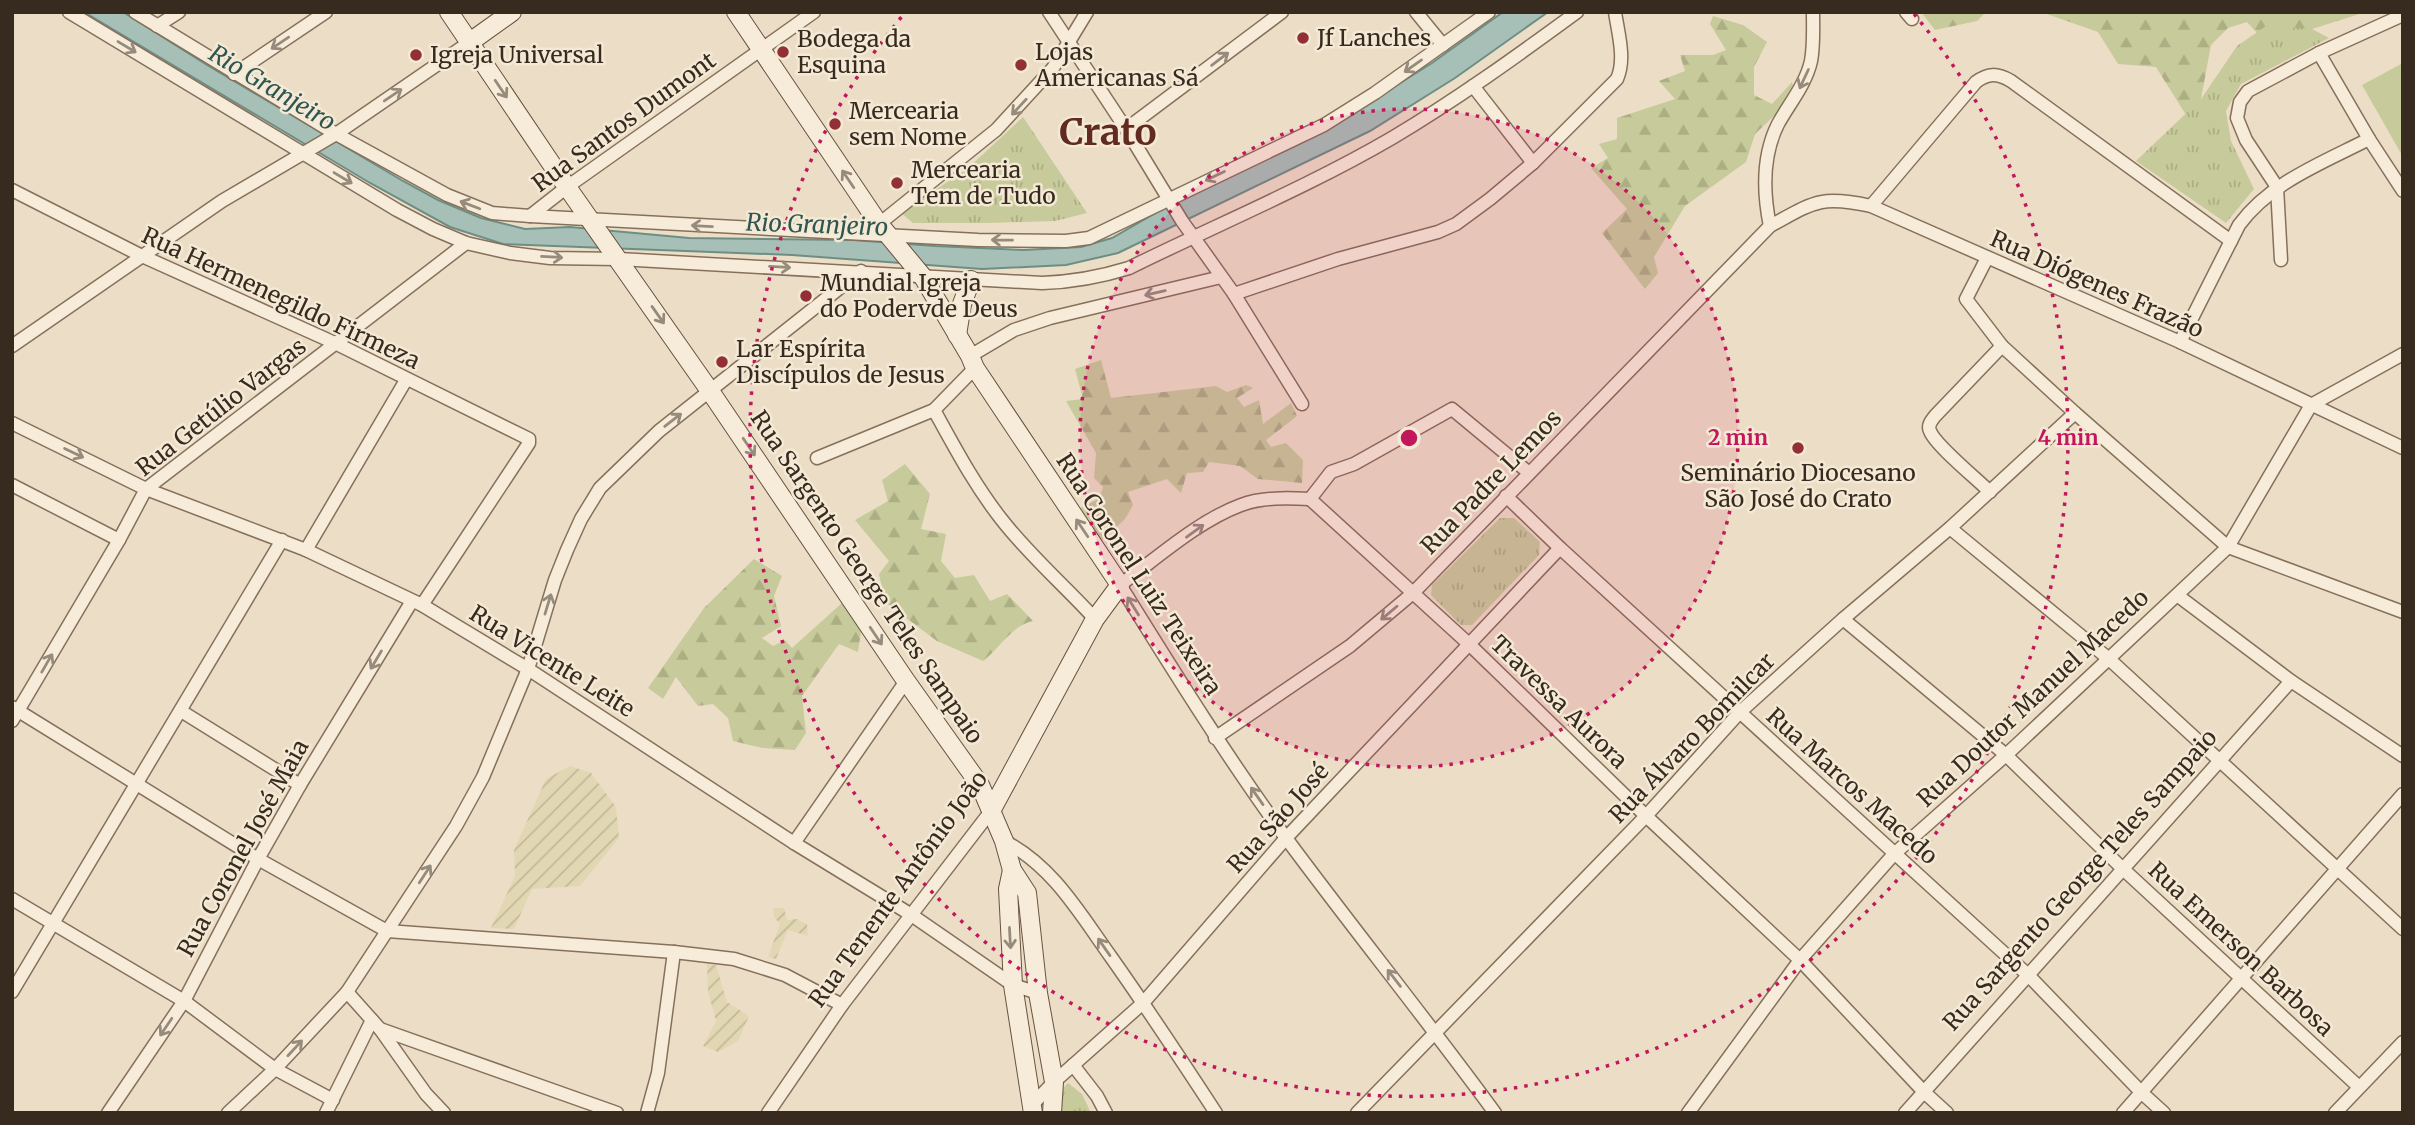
<svg xmlns="http://www.w3.org/2000/svg" width="2415" height="1125" font-family="Merriweather,serif">
  <defs>
    <pattern id="farmland-furrows" width="10" height="10" patternUnits="userSpaceOnUse" patternTransform="scale(1.75)"><rect width="10" height="10" fill="#e1d7b3"/><path d="M-1 1l2-2M0 10L10 0M9 11l2-2" fill="none" stroke="#c2b99a"/></pattern>
    <pattern id="forest-firs" width="22" height="20" patternUnits="userSpaceOnUse" patternTransform="scale(1.75)"><rect width="22" height="20" fill="#c7ca9a"/><path d="M5 1l3.5 6h-7zM16 11l3.5 6h-7z" fill="#acae84"/></pattern>
    <pattern id="park-tufts" width="24" height="20" patternUnits="userSpaceOnUse" patternTransform="scale(1.75)"><rect width="24" height="20" fill="#c7ca9a"/><path d="M3 7l-1-3M5 7V3M7 7l1-3M15 17l-1-3M17 17v-4M19 17l1-3" fill="none" stroke="#acae84"/></pattern>
  </defs>
  <rect width="100%" height="100%" fill="#ecdec6"/>
  <g fill="url(#farmland-furrows)">
    <polygon points="570,766 591,773 616,807 619,838 580,886 532,889 514,929 491,928 515,876 514,850 546,779"/>
    <polygon points="773,908 784,908 787,920 797,919 807,924 808,936 788,930 776,959 768,957 780,924 774,917"/>
    <polygon points="707,964 716,965 727,1002 749,1016 738,1041 718,1052 703,1046 716,1021 708,992"/>
  </g>
  <polygon fill="#c7ca9a" points="2403,63 2403,157 2362,85"/>
  <g fill="url(#forest-firs)">
    <polygon points="1921,12 1986,12 1977,21 1935,30"/>
    <polygon points="2041,12 2366,12 2312,29 2257,33 2247,22 2228,28 2211,45 2201,99 2186,115 2156,67 2118,64 2098,32"/>
    <polygon points="1713,16 1743,25 1767,42 1754,67 1754,95 1772,104 1792,82 1795,96 1755,134 1746,162 1685,206 1654,257 1658,273 1645,289 1602,233 1627,209 1591,168 1608,158 1599,144 1617,139 1617,118 1675,99 1659,81 1685,71 1680,55 1713,55 1726,50 1710,24"/>
    <polygon points="1101,360 1111,398 1216,386 1227,392 1246,385 1253,388 1237,398 1244,407 1259,400 1263,424 1291,403 1297,416 1266,440 1271,447 1286,443 1303,460 1302,483 1258,479 1240,466 1209,462 1203,472 1187,473 1181,493 1167,479 1128,492 1133,505 1125,519 1100,542 1078,509 1099,499 1103,487 1094,478 1096,453 1066,401 1083,399 1075,369"/>
    <path d="M905 464 930 494 921 529 946 534 941 561 955 578 974 575 990 601 1007 594 1033 621C1011 626 1001 647 983 661L937 641 885 602 879 574 889 561 855 520 888 501 882 480Z"/>
    <polygon points="754,559 782,576 774,596 781,626 762,638 773,646 785,640 792,648 843,602 861,632 858,652 839,644 802,696 806,733 795,750 762,748 733,741 728,718 713,704 698,706 676,677 663,699 648,688 704,608"/>
  </g>
  <g fill="url(#park-tufts)">
    <polygon points="2266,26 2312,29 2329,38 2241,84 2226,111 2231,141 2254,189 2226,223 2136,161 2201,99 2237,46"/>
    <polygon points="1023,117 1087,213 1055,221 988,223 913,223 901,213 968,168"/>
    <polygon points="1500,518 1514,518 1540,542 1539,555 1472,625 1461,625 1431,595 1432,585"/>
    <polygon points="1068,1083 1082,1094 1091,1113 1054,1113 1055,1097"/>
  </g>
  <polygon fill="#a7c0b7" stroke="#6e8e84" stroke-width="2" points="84,12 123,12 207,65 403,181 438,200 481,218 525,229 570,227 689,238 853,240 935,246 1024,250 1081,247 1112,238 1166,207 1317,135 1432,63 1503,12 1548,12 1455,78 1370,131 1118,253 1066,265 982,269 792,255 503,244 450,227 370,183"/>
  <g fill="none" stroke-linecap="round" stroke-linejoin="round">
    <g stroke="#86705c" stroke-width="15">
      <g id="street">
        <path d="M69 12 397 210 433 229 466 243 510 253 550 258 619 259 1042 283C1072 282 1100 277 1129 268 1216 225 1308 187 1392 138 1456 100 1517 56 1577 12"/>
        <polyline points="135,12 336,134 447,195 492,213 530,216 567,187 814,12"/>
        <path d="M1049 12 1126 129 1182 221 1234 294 1338 259 1438 232 1456 224 1490 199 1533 163 1617 79C1626 59 1618 33 1615 12"/>
        <polyline points="1416,12 1443,45"/>
        <polyline points="1906,12 1912,19"/>
        <polyline points="157,26 179,12"/>
        <polyline points="2319,53 2369,139 2403,191"/>
        <polyline points="234,74 326,12"/>
        <polyline points="1473,86 1533,163"/>
        <polyline points="1126,129 1282,12"/>
        <polyline points="12,190 142,256 337,344 529,439 529,443 422,605"/>
        <path d="M1871 206 1976 82C1988 73 1997 73 2011 81L2231 241"/>
        <polyline points="530,216 978,240 1066,241 1089,238 1324,125 1375,93 1489,12"/>
        <polyline points="879,224 996,130 1053,68 1087,12"/>
        <path d="M1770 226C1763 192 1762 156 1778 124 1789 104 1806 84 1811 61 1814 45 1813 29 1813 12"/>
        <polyline points="1987,258 1966,299 2002,346 2075,413 2228,547 2403,612"/>
        <polyline points="2281,260 2277,187 2246,140 2237,118 2240,102 2248,91 2319,53 2403,15"/>
        <polyline points="1234,294 1302,404"/>
        <path d="M2180 342 2239 225C2271 182 2322 163 2369 139"/>
        <polyline points="12,346 222,201 336,134 470,42"/>
        <polyline points="970,356 1014,330 1050,318 1221,277"/>
        <path d="M934 410C955 448 975 486 1002 520 1030 556 1065 586 1095 619"/>
        <polyline points="12,423 146,489 306,550 422,605 528,669 794,843 910,914 1013,985 1038,993"/>
        <polyline points="817,458 934,410 975,368"/>
        <polyline points="12,485 119,540"/>
        <path d="M1990 492C1977 479 1935 445 1930 431 1927 425 1932 420 1935 416L2002 346"/>
        <polyline points="1506,496 1560,548 2028,975 2142,1093 2164,1113"/>
        <polyline points="1310,499 1470,645 1646,816 1800,960 1924,1092 1947,1113"/>
        <path d="M1310 499C1288 498 1262 497 1241 505 1198 521 1157 558 1120 585 1173 670 1226 756 1286 838 1354 930 1427 1020 1495 1113"/>
        <polyline points="1310,499 1331,472 1354,464 1452,409 1528,472"/>
        <polyline points="1950,528 2109,659 2403,929"/>
        <polyline points="306,550 406,380"/>
        <polyline points="2177,595 2291,681 2403,756"/>
        <polyline points="1843,619 2006,755 2123,869 2359,1087"/>
        <polyline points="12,707 258,859 387,931 674,952 734,959 785,975 842,1005"/>
        <polyline points="181,711 300,785"/>
        <polyline points="12,721 119,540 146,489 466,243"/>
        <path d="M1215 738 1350 646 1413 593 1770 226C1814 202 1820 195 1871 206L2180 342 2403 448"/>
        <path d="M1004 841C1053 866 1080 914 1111 957 1147 1008 1182 1061 1216 1113"/>
        <polyline points="794,843 906,681"/>
        <polyline points="12,899 184,1001 275,1069 333,1100"/>
        <polyline points="12,992 282,540"/>
        <polyline points="347,992 380,1029 617,1113"/>
        <polyline points="380,1029 426,1094 444,1113"/>
        <polyline points="1073,1065 1097,1096 1106,1113"/>
        <polyline points="1030,1107 1054,1082 1143,1003 1286,838 1560,548"/>
        <polyline points="108,1113 184,1001 258,859 300,785 412,601"/>
        <polyline points="228,1113 275,1069 347,992 456,826 483,777 528,669 555,580 567,550 581,519 600,488 659,431 861,271"/>
        <polyline points="326,1113 372,1020"/>
        <polyline points="647,1113 658,1073 674,952"/>
        <polyline points="768,1113 842,1005 991,811"/>
        <polyline points="1357,1113 1646,816 1740,712 1843,619 1950,528 2075,413"/>
        <polyline points="1688,1113 1800,960 1894,854 2006,755 2228,547 2311,405 2403,354"/>
        <polyline points="1905,1113 2291,681"/>
        <polyline points="2123,1113 2403,794"/>
        <polyline points="2335,1113 2403,1042"/>
      </g>
    </g>
    <g stroke="#685140" stroke-width="20">
      <g id="secondary">
        <polyline points="449,12 567,187 710,391 906,681 980,785 1004,841 1012,870 1027,893 1038,993 1054,1082 1052,1113"/>
        <polyline points="736,12 879,224 923,277 970,356 975,368 1120,585 1095,619 991,811"/>
        <polyline points="470,42 512,12"/>
        <polyline points="957,335 962,304 971,280"/>
        <polyline points="1012,870 1008,889 1013,985 1033,1113"/>
      </g>
    </g>
    <use href="#street" stroke="#f7ecd9" stroke-width="12"/>
    <use href="#secondary" stroke="#f7ecd9" stroke-width="18"/>
  </g>
  <defs><path id="oneway-shaft" d="M-6 0H5M1.5-3L5.5 0L1.5 3" fill="none" stroke-width="1.6" stroke-linecap="round" stroke-linejoin="round" transform="scale(1.75)"/></defs>
  <g stroke="#978b7c">
    <use href="#oneway-shaft" transform="translate(280 43) rotate(146)"/>
    <use href="#oneway-shaft" transform="translate(127 47) rotate(31)"/>
    <use href="#oneway-shaft" transform="translate(1220 59) rotate(-37)"/>
    <use href="#oneway-shaft" transform="translate(1413 66) rotate(145)"/>
    <use href="#oneway-shaft" transform="translate(1804 79) rotate(115)"/>
    <use href="#oneway-shaft" transform="translate(501 89) rotate(56)"/>
    <use href="#oneway-shaft" transform="translate(393 95) rotate(-34)"/>
    <use href="#oneway-shaft" transform="translate(1019 107) rotate(133)"/>
    <use href="#oneway-shaft" transform="translate(1215 176) rotate(154)"/>
    <use href="#oneway-shaft" transform="translate(343 178) rotate(31)"/>
    <use href="#oneway-shaft" transform="translate(848 179) rotate(-124)"/>
    <use href="#oneway-shaft" transform="translate(470 205) rotate(-159)"/>
    <use href="#oneway-shaft" transform="translate(702 226) rotate(-177)"/>
    <use href="#oneway-shaft" transform="translate(1002 240) rotate(-179)"/>
    <use href="#oneway-shaft" transform="translate(552 257) rotate(3)"/>
    <use href="#oneway-shaft" transform="translate(780 267) rotate(3)"/>
    <use href="#oneway-shaft" transform="translate(1155 293) rotate(167)"/>
    <use href="#oneway-shaft" transform="translate(658 315) rotate(55)"/>
    <use href="#oneway-shaft" transform="translate(673 420) rotate(-38)"/>
    <use href="#oneway-shaft" transform="translate(749 447) rotate(56)"/>
    <use href="#oneway-shaft" transform="translate(74 453) rotate(26)"/>
    <use href="#oneway-shaft" transform="translate(1082 528) rotate(-124)"/>
    <use href="#oneway-shaft" transform="translate(1195 531) rotate(-36)"/>
    <use href="#oneway-shaft" transform="translate(548 604) rotate(-73)"/>
    <use href="#oneway-shaft" transform="translate(1133 606) rotate(-122)"/>
    <use href="#oneway-shaft" transform="translate(1389 613) rotate(140)"/>
    <use href="#oneway-shaft" transform="translate(876 636) rotate(56)"/>
    <use href="#oneway-shaft" transform="translate(376 660) rotate(121)"/>
    <use href="#oneway-shaft" transform="translate(47 663) rotate(-60)"/>
    <use href="#oneway-shaft" transform="translate(1257 796) rotate(-125)"/>
    <use href="#oneway-shaft" transform="translate(425 874) rotate(-57)"/>
    <use href="#oneway-shaft" transform="translate(1010 938) rotate(87)"/>
    <use href="#oneway-shaft" transform="translate(1104 947) rotate(-125)"/>
    <use href="#oneway-shaft" transform="translate(1394 978) rotate(-128)"/>
    <use href="#oneway-shaft" transform="translate(166 1027) rotate(124)"/>
    <use href="#oneway-shaft" transform="translate(295 1048) rotate(-47)"/>
  </g>
  <circle cx="1409" cy="438" r="329" fill="#c2185b" fill-opacity=".12"/>
  <g fill="none" stroke="#c2185b" stroke-width="3.5" stroke-dasharray="3.5 7">
    <circle cx="1409" cy="438" r="329"/>
    <path d="M1914 14A659 659 0 1 1 904 14"/>
  </g>
  <g fill="#923036" stroke="#f4e9d5" stroke-width="2.5">
    <circle cx="1303" cy="38" r="7"/>
    <circle cx="783" cy="52" r="7"/>
    <circle cx="416" cy="55" r="7"/>
    <circle cx="1021" cy="65" r="7"/>
    <circle cx="835" cy="124" r="7"/>
    <circle cx="897" cy="183" r="7"/>
    <circle cx="806" cy="296" r="7"/>
    <circle cx="722" cy="362" r="7"/>
    <circle cx="1798" cy="448" r="7"/>
  </g>
  <g text-anchor="middle" stroke-width="5" stroke-linejoin="round" paint-order="stroke">
    <g font-size="23" fill="#372a1f" stroke="#f4e9d5" text-anchor="start">
      <text x="1317" y="46">Jf Lanches</text>
      <text x="797" y="47">Bodega da<tspan x="797" dy="26">Esquina</tspan></text>
      <text x="1035" y="60">Lojas<tspan x="1035" dy="26">Americanas Sá</tspan></text>
      <text x="430" y="63">Igreja Universal</text>
      <text x="849" y="119">Mercearia<tspan x="849" dy="26">sem Nome</tspan></text>
      <text x="911" y="178">Mercearia<tspan x="911" dy="26">Tem de Tudo</tspan></text>
      <text x="820" y="291">Mundial Igreja<tspan x="820" dy="26">do Podervde Deus</tspan></text>
      <text x="736" y="357">Lar Espírita<tspan x="736" dy="26">Discípulos de Jesus</tspan></text>
      <text x="1798" y="481" text-anchor="middle">Seminário Diocesano<tspan x="1798" dy="26">São José do Crato</tspan></text>
    </g>
    <g font-size="23" fill="#372a1f" stroke="#f4e9d5">
      <text transform="translate(624 122) rotate(-36)" y="8">Rua Santos Dumont</text>
      <text transform="translate(2097 284) rotate(24)" y="8">Rua Diógenes Frazão</text>
      <text transform="translate(281 298) rotate(25)" y="8">Rua Hermenegildo Firmeza</text>
      <text transform="translate(221 407) rotate(-38)" y="8">Rua Getúlio Vargas</text>
      <text transform="translate(1491 482) rotate(-46)" y="8">Rua Padre Lemos</text>
      <text transform="translate(1139 574) rotate(57)" y="8">Rua Coronel Luiz Teixeira</text>
      <text transform="translate(867 577) rotate(56)" y="8">Rua Sargento George Teles Sampaio</text>
      <text transform="translate(552 661) rotate(32)" y="8">Rua Vicente Leite</text>
      <text transform="translate(2033 698) rotate(-43)" y="8">Rua Doutor Manuel Macedo</text>
      <text transform="translate(1559 702) rotate(44)" y="8">Travessa Aurora</text>
      <text transform="translate(1692 738) rotate(-46)" y="8">Rua Álvaro Bomilcar</text>
      <text transform="translate(1852 786) rotate(42)" y="8">Rua Marcos Macedo</text>
      <text transform="translate(1278 818) rotate(-48)" y="8">Rua São José</text>
      <text transform="translate(243 848) rotate(-61)" y="8">Rua Coronel José Maia</text>
      <text transform="translate(2080 880) rotate(-48)" y="8">Rua Sargento George Teles Sampaio</text>
      <text transform="translate(898 889) rotate(-54)" y="8">Rua Tenente Antônio João</text>
      <text transform="translate(2241 949) rotate(43)" y="8">Rua Emerson Barbosa</text>
    </g>
    <g font-size="24" font-style="italic" fill="#305651" stroke="#f4e9d5">
      <text transform="translate(272 88) rotate(31)" y="8">Rio Granjeiro</text>
      <text transform="translate(817 225) rotate(2)" y="8">Rio Granjeiro</text>
    </g>
    <g font-size="37" font-weight="bold" fill="#612b21" stroke="#f4e9d5">
      <text x="1108" y="145">Crato</text>
    </g>
  </g>
  <circle cx="1409" cy="438" r="10" fill="#c2185b" stroke="#f4e9d5" stroke-width="3.5"/>
  <g font-size="21" text-anchor="middle" font-weight="bold" fill="#c2185b" stroke="#f4e9d5" stroke-width="5" stroke-linejoin="round" paint-order="stroke">
    <text x="1738" y="445">2 min</text>
    <text x="2068" y="445">4 min</text>
  </g>
  <rect width="2415" height="1125" fill="none" stroke="#372a1f" stroke-width="28"/>
</svg>
